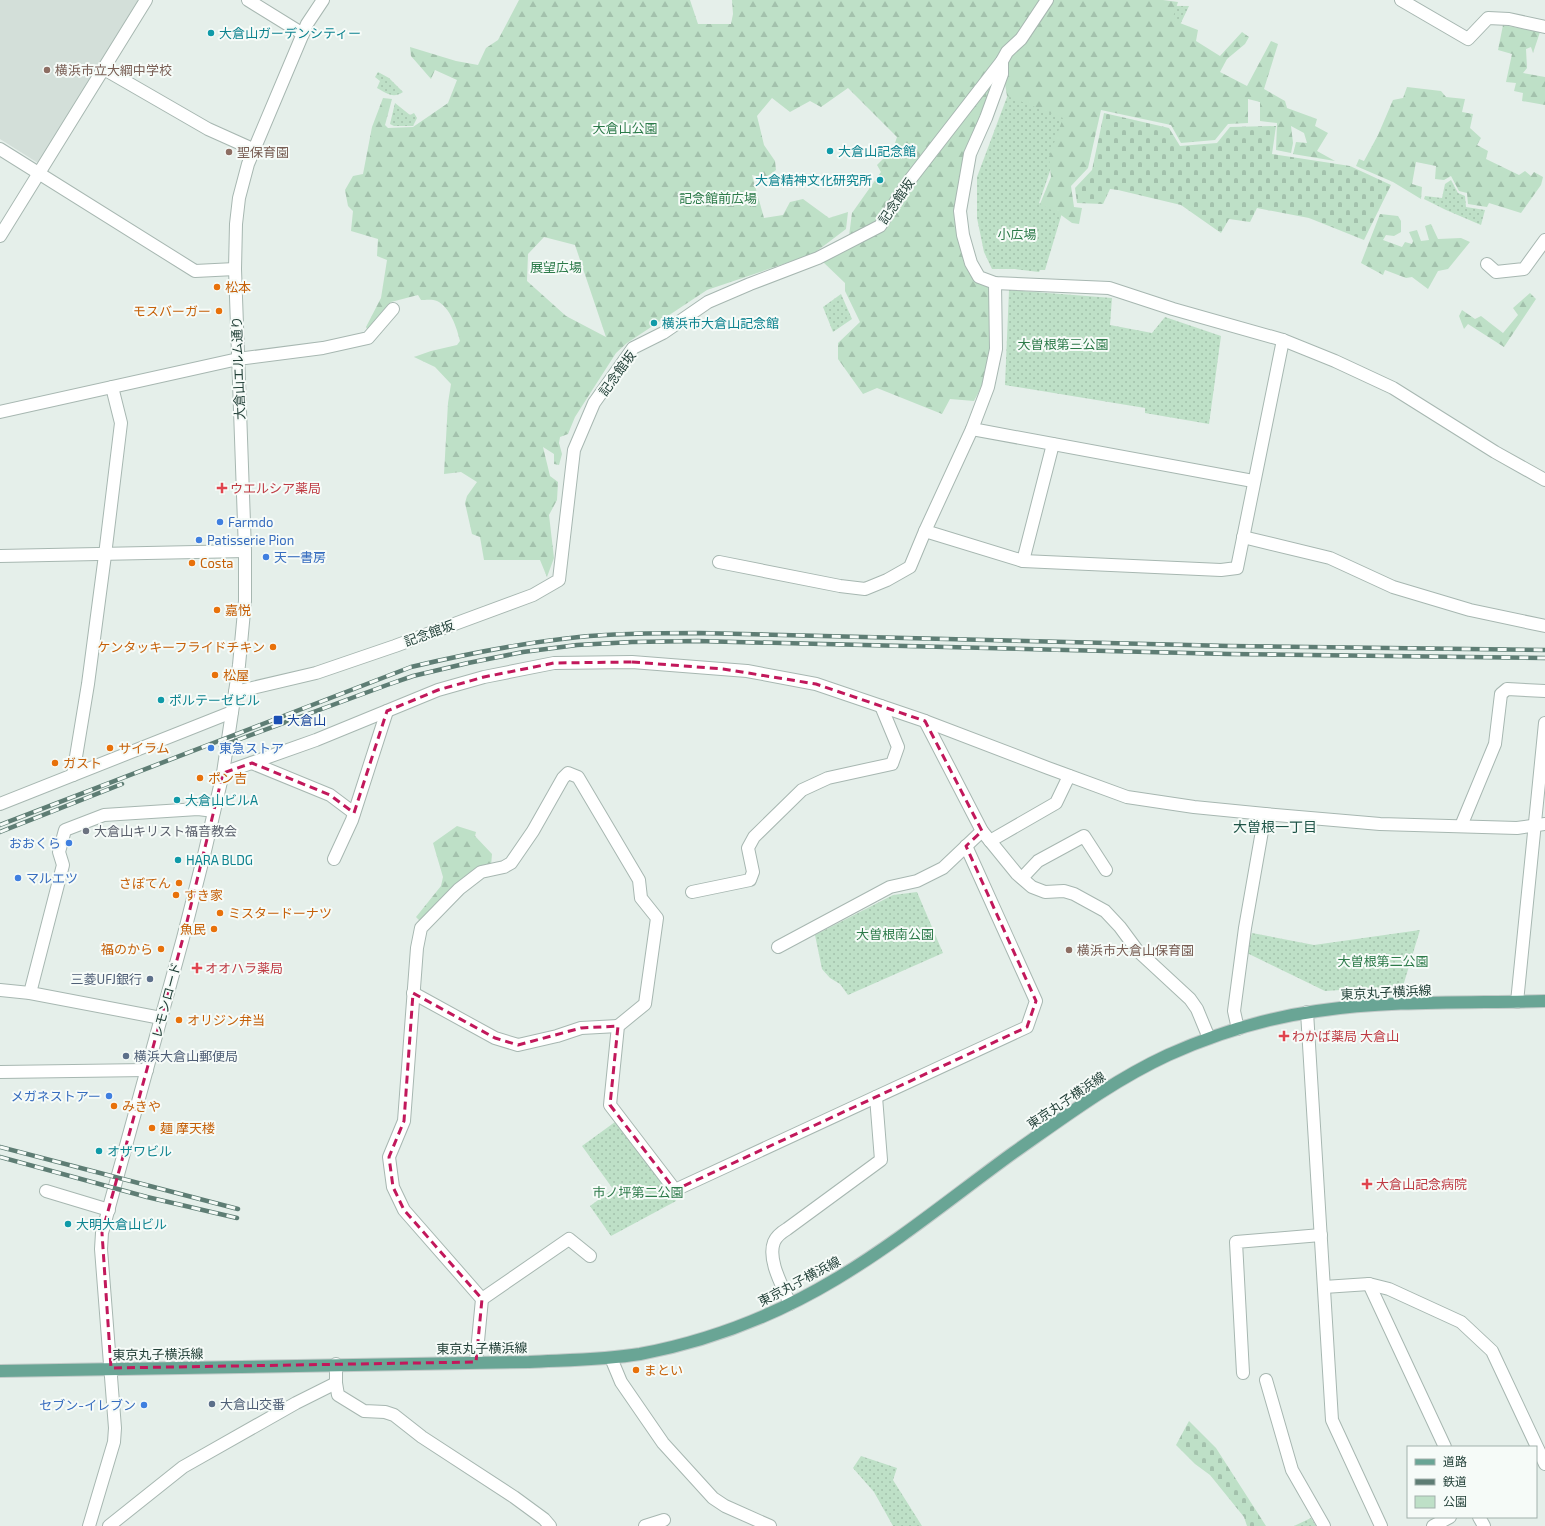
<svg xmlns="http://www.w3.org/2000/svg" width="1545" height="1526" font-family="'Exo 2','Noto Sans JP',sans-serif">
  <defs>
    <pattern id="green-dots" width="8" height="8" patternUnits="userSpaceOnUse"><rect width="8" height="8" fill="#bee0c7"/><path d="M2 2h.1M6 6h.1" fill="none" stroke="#a3c1ac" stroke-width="1.8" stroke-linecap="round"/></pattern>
    <pattern id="forest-firs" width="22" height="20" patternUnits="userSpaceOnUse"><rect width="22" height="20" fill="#bee0c7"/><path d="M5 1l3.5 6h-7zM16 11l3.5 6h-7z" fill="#a3c1ac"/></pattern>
    <pattern id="cemetery-stones" width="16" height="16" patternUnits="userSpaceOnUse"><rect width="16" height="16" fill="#bee0c7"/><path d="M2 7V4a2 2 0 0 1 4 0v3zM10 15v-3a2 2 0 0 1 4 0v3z" fill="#a3c1ac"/></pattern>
  </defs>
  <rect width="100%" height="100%" fill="#e5efea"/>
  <polygon fill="#d3dfd9" points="0,0 138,0 38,163 0,139"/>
  <g fill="url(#green-dots)">
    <polygon points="1058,5 1189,6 1178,29 1075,98 1039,203 1062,213 1045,270 1040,270 1039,272 1015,269 992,269 984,252 977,218 977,177 1010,89"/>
    <path d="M378 72 389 78 403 92C393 99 386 93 377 88L380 81 375 77Z"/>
    <polygon points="395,103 410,115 414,113 417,118 413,126 394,126 390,124"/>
    <polygon points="1451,180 1458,193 1465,196 1466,207 1485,210 1481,225 1446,210 1424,199 1425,196 1442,198 1445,184"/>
    <polygon points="1009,290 1112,298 1110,325 1152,333 1165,317 1221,336 1209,424 1145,413 1145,408 1005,385"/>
    <polygon points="841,294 852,319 833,332 823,307"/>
    <polygon points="917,892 943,953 848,995 840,984 830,978 822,969 815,935 893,895"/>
    <polygon points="1420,930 1403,986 1325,991 1247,953 1252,933 1314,945"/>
    <polygon points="615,1122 676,1201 611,1236 590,1206 613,1189 582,1146"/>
    <polygon points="861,1456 897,1468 893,1480 922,1526 893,1526 874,1492 853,1468"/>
    <polygon points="1311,1518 1316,1526 1294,1526"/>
  </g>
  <g fill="url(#forest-firs)" fill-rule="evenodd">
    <path d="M519 0H690L698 24H731L733 14 732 0H1163L1178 2 1172 20 1198 30 1196 41 1220 56 1242 32 1249 37 1245 44 1227 59 1220 72 1247 86 1271 41 1278 44 1264 89 1285 101 1287 108 1317 119 1315 126 1328 133 1317 151 1335 161 1293 154 1296 142 1307 143 1304 133 1291 126 1293 143 1291 153 1276 150 1277 123 1260 121V102L1248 99V123L1228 124 1215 140 1181 143 1171 125 1101 110 1088 168 1071 186 1074 207 1082 208 1079 224 1072 223 1061 215 1040 204 1051 177 1049 157 1063 118 1007 96 1005 84 994 90 973 140 965 210 968 247 982 275 993 278C992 320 996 364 974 401L950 399 942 414 877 388 863 394 838 359V343L860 322 845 291V283L822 261 849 236 852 213 881 172 877 165 893 149 897 137 848 88 821 107 810 101 790 112 772 98 757 116 764 145 775 161 776 170 765 178 752 175 764 218 783 215 790 202 803 199 829 218 848 212 846 229 813 254 707 290 627 343 616 353 575 417 568 434 560 437 559 443 562 454 559 465 554 464V454L543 447 550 476 558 482 557 500 549 515 554 558 547 577 540 560H484L480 537 472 534 465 503 467 496 477 482 461 472 444 474 448 403 451 384 435 367 414 357 431 351 457 345 460 341C457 328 450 307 437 301 433 299 425 300 421 300L418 295 391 302 368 331 366 327 381 298 387 260 377 256 378 239 351 231 353 211 348 206 345 190 353 176 363 174 372 127 383 98 392 99 385 125 388 128 413 127 448 103 457 80 435 70 431 79 411 56 410 47 456 61 478 65 486 48 498 40ZM544 237 575 245 606 337 566 316 527 281 528 254Z"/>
    <polygon points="1503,25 1540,32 1533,53 1531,47 1526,49 1527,68 1523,73 1545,77 1545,105 1522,101 1523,93 1514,91 1516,83 1506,82 1512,54 1498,50"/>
    <polygon points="1407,87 1441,91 1446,97 1465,99 1462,112 1473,114 1470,128 1481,138 1477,145 1488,151 1486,159 1519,175 1525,171 1531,176 1534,172 1543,177 1541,185 1521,213 1489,203 1487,207 1468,204 1467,193 1459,191 1451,176 1444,180 1435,179 1436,166 1416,162 1412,184 1422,187 1421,199 1393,182 1356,166 1359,159 1364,161 1378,135 1393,100 1403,98"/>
    <polygon points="1380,214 1398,216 1401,221 1401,232 1394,236 1386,235 1383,240 1402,247 1405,242 1412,244 1413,241 1409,232 1417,230 1421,241 1429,240 1425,226 1431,224 1438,239 1461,238 1470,242 1448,269 1438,271 1428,289 1412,277 1406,278 1385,270 1383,275 1361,263"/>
    <polygon points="1530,293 1536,299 1504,347 1468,324 1464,329 1459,316 1462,310 1475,319 1481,316 1503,333 1518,315 1513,308"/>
    <polygon points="457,826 476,832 475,836 492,854 491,866 421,922 416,917 441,886 443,877 433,843"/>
  </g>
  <g fill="url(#cemetery-stones)">
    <polygon points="1104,113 1169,128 1180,146 1217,143 1230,127 1276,126 1272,154 1350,166 1391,185 1364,240 1309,218 1257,208 1250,222 1229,219 1221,233 1181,205 1118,190 1110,189 1103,204 1077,203 1075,188 1092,170"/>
    <polygon points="1189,1421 1216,1448 1266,1526 1247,1526 1244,1517 1210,1475 1195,1464 1176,1445"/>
  </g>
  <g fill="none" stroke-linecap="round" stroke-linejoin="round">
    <g stroke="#a7b7b1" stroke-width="14">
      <g id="minor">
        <polyline points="248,0 303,34"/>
        <polyline points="1401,0 1468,39 1488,18 1509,19 1545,27"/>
        <polyline points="1002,61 1002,74 986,118 970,154 960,211 963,235 971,263 979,277 995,283 1109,288 1173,309 1283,340 1335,361 1393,388 1495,452 1545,480"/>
        <polyline points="104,69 208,129 255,150"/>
        <polyline points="0,149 195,271 235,269"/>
        <polyline points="0,236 146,0"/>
        <polyline points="1487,264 1496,272 1524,269 1545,240"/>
        <polyline points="0,412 238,359 323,348 368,338 393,309"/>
        <polyline points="972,429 1253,481"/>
        <polyline points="925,531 1023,561 1221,570 1237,568 1283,340"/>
        <polyline points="1243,537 1330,558 1393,587 1470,610 1545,626"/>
        <polyline points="0,556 245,551"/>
        <polyline points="1023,561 1053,444"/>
        <polyline points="719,562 840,586 865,589 887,580 910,567 925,531 972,429 988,387 996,349 995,283"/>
        <polyline points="235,692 316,673 395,646 533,595 559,580 574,450 594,403 633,348 663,333 708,302 750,284 818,258 880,226 909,181 1002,61 1007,52 1021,39 1047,0"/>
        <polyline points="925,721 982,831 1017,874 1032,887 1045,892 1064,891 1074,894 1105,911 1120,927 1137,950 1190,999 1197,1009 1209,1038"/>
        <polyline points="252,763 330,795 354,813"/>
        <polyline points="223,773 316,740 438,690 484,677 554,663 632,662 747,671 816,684 925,721 1048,768 1127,797 1194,807 1265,814 1380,824 1517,828 1545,824"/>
        <polyline points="73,775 88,684 105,555 121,423 112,387"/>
        <polyline points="0,804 232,712"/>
        <polyline points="1461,826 1495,744 1501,694 1507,689 1545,691"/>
        <polyline points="990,841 1056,803 1069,776"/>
        <polyline points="334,859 352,820 387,711"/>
        <polyline points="1022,878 1038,861 1084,836 1106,870"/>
        <polyline points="692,892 750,880 753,872 748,848 754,837 802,790 828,778 892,764 898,747 881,706"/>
        <polyline points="778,947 890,887 917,881 943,868 982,831"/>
        <polyline points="0,990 30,993 161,1018"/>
        <polyline points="30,993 63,865 59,852 65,830 104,815 198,809 214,811"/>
        <polyline points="413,993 495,1038 518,1045 557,1036 581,1028 618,1026"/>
        <polyline points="1517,1002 1545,723"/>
        <polyline points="1307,1012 1332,1420 1381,1526"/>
        <polyline points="1238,1029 1234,1011 1245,928 1265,814"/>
        <polyline points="0,1072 147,1070"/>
        <polyline points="46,1191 109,1210"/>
        <polyline points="1369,1284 1445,1447"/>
        <polyline points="1324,1287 1369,1284 1389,1289 1461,1322 1492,1351 1545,1464"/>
        <polyline points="482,1299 569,1239 590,1256"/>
        <path d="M790 1304C783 1287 767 1260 774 1242 776 1237 782 1232 787 1229L881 1160 876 1097"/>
        <polyline points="611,1358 621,1382 663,1443 713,1498 725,1506 770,1526"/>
        <polyline points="476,1362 482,1299 404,1210 393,1187 389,1157 404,1121 417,948 421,928 459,889 481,872 504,867 511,863 533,831 563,778 568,773 578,777 639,880 641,898 657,918 645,1004 618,1026 610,1105 675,1190 1027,1027 1036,1001 966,846"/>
        <polyline points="336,1364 336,1383 338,1395 364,1411 385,1412 394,1415 422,1437 514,1497 544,1519 550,1526"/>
        <polyline points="1243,1373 1236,1242 1321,1235"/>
        <polyline points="1266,1380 1292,1470 1324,1526"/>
        <polyline points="1479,1517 1484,1526"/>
        <polyline points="89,1526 114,1442 115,1428 101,1249 102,1233 183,938 205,851 223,773 239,665 245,601 245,551 235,269 236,224 239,198 248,164 307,24 323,0"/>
        <polyline points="109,1526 183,1467 296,1403 336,1383"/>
        <polyline points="645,1526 664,1520"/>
        <polyline points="1433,1526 1450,1517"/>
      </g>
    </g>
    <g stroke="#c1cac8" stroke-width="14">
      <path id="major" d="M0 1371 529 1362C566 1360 603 1360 640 1354 709 1341 776 1315 836 1279 898 1242 955 1195 1013 1153 1063 1118 1112 1081 1168 1055 1215 1034 1266 1018 1317 1011 1392 1000 1469 1003 1545 1001"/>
    </g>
    <use href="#minor" stroke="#fff" stroke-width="12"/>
    <use href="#major" stroke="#69a595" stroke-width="12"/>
    <g stroke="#5e7d74" stroke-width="4.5">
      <g id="rail">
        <polyline points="221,746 387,685 413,676 468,663 523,652 577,645 632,642 697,641 1229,654 1545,658"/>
        <path d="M0 825 411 667C466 654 522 643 579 637 619 633 660 633 700 633L1229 646 1545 650"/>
        <polyline points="0,832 122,784"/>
        <polyline points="0,1147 238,1209"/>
        <polyline points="0,1157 147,1197 237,1218"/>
      </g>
    </g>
    <use href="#rail" stroke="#f6fbf8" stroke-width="3" stroke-dasharray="9" stroke-linecap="butt"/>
  </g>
  <path fill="none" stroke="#c2185b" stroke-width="3" stroke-dasharray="8 5" stroke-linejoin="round" d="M632 662 723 669 816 684 925 721 982 831 966 846 1036 1001 1027 1027 675 1190 610 1105 618 1026 581 1028 518 1045 495 1038 413 993 404 1121 389 1157 393 1187 404 1210 482 1299 476 1362 111 1368 102 1233 183 938 223 773 252 763 330 795 354 813 387 711 438 690 484 677 554 663Z"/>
  <g fill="#0f9aa8" stroke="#f6fbf8" stroke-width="1.5">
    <circle cx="211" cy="33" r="4"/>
    <circle cx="830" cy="151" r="4"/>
    <circle cx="880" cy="180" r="4"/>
    <circle cx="654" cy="323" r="4"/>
    <circle cx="161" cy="700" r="4"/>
    <circle cx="177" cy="800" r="4"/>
    <circle cx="178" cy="860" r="4"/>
    <circle cx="99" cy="1151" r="4"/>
    <circle cx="68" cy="1224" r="4"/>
  </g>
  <g fill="#8d6e63" stroke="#f6fbf8" stroke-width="1.5">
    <circle cx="47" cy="70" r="4"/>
    <circle cx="229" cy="152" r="4"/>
    <circle cx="1069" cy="950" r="4"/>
  </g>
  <g fill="#e8710a" stroke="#f6fbf8" stroke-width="1.5">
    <circle cx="217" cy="287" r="4"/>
    <circle cx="219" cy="311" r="4"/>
    <circle cx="192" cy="563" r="4"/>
    <circle cx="217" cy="610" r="4"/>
    <circle cx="273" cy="647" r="4"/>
    <circle cx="215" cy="675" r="4"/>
    <circle cx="110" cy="748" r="4"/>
    <circle cx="55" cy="763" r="4"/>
    <circle cx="200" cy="778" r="4"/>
    <circle cx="179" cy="883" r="4"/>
    <circle cx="176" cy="895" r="4"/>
    <circle cx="220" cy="913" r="4"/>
    <circle cx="214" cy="929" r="4"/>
    <circle cx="161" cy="949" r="4"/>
    <circle cx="179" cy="1020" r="4"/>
    <circle cx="114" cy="1106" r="4"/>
    <circle cx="152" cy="1128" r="4"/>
    <circle cx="636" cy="1370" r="4"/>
  </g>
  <g fill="#e0444e" stroke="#f6fbf8" stroke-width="1.5">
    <path d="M220 482h4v4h4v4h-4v4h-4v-4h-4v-4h4z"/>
    <path d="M195 962h4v4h4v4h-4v4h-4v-4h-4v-4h4z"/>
    <path d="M1282 1030h4v4h4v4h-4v4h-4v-4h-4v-4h4z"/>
    <path d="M1365 1178h4v4h4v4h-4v4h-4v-4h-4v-4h4z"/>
  </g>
  <g fill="#3f7fe0" stroke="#f6fbf8" stroke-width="1.5">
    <circle cx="220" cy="522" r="4"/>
    <circle cx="199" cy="540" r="4"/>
    <circle cx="266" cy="557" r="4"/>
    <circle cx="211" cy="748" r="4"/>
    <circle cx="69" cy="843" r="4"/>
    <circle cx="18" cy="878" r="4"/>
    <circle cx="109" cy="1096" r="4"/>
    <circle cx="144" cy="1405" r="4"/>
  </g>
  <rect fill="#1a4fb4" stroke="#f6fbf8" stroke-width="1.5" x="273" y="715" width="10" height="10" rx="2"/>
  <circle fill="#6b7280" stroke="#f6fbf8" stroke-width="1.5" cx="86" cy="831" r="4"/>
  <g fill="#5c6f8a" stroke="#f6fbf8" stroke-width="1.5">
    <circle cx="150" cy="979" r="4"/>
    <circle cx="126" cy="1056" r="4"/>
    <circle cx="212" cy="1404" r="4"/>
  </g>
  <g text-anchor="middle" stroke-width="4" stroke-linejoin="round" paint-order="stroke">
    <g font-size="13" fill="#0d838f" stroke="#f6fbf8" text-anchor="start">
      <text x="219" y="38">大倉山ガーデンシティー</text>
      <text x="838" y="156">大倉山記念館</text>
      <text x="872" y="185" text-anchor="end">大倉精神文化研究所</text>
      <text x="662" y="328">横浜市大倉山記念館</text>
      <text x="169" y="705">ポルテーゼビル</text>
      <text x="185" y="805">大倉山ビルA</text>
      <text x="186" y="865">HARA BLDG</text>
      <text x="107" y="1156">オザワビル</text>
      <text x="76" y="1229">大明大倉山ビル</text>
    </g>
    <g font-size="13" fill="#785e54" stroke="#f6fbf8" text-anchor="start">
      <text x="55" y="75">横浜市立大綱中学校</text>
      <text x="237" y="157">聖保育園</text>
      <text x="1077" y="955">横浜市大倉山保育園</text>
    </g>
    <g font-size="13" fill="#2c7a49" stroke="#f6fbf8">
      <text x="625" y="133">大倉山公園</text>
      <text x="718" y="203">記念館前広場</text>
      <text x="1017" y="239">小広場</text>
      <text x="556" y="272">展望広場</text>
      <text x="1063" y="349">大曽根第三公園</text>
      <text x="895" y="939">大曽根南公園</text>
      <text x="1383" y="966">大曽根第二公園</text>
      <text x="638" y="1197">市ノ坪第二公園</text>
    </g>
    <g font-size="13" fill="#234139" stroke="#f6fbf8">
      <text transform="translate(896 201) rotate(-56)" y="5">記念館坂</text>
      <text transform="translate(238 368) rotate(-92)" y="5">大倉山エルム通り</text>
      <text transform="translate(617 373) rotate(-54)" y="5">記念館坂</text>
      <text transform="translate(429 633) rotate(-20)" y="5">記念館坂</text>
      <text transform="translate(1386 992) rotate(-3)" y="5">東京丸子横浜線</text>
      <text transform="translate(166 1000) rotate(-75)" y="5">レモンロード</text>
      <text transform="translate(1066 1100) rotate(-34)" y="5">東京丸子横浜線</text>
      <text transform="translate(799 1281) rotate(-28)" y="5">東京丸子横浜線</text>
      <text transform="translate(482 1348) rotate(-1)" y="5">東京丸子横浜線</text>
      <text transform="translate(158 1354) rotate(-1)" y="5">東京丸子横浜線</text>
    </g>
    <g font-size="13" fill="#c56008" stroke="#f6fbf8" text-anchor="start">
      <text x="225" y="292">松本</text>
      <text x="211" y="316" text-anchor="end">モスバーガー</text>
      <text x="200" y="568">Costa</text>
      <text x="225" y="615">嘉悦</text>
      <text x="265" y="652" text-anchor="end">ケンタッキーフライドチキン</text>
      <text x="223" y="680">松屋</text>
      <text x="118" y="753">サイラム</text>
      <text x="63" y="768">ガスト</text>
      <text x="208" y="783">ポン吉</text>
      <text x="171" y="888" text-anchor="end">さぼてん</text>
      <text x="184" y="900">すき家</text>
      <text x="228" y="918">ミスタードーナツ</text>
      <text x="206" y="934" text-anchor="end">魚民</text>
      <text x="153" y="954" text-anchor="end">福のから</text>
      <text x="187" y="1025">オリジン弁当</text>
      <text x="122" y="1111">みきや</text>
      <text x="160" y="1133">麺 摩天楼</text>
      <text x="644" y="1375">まとい</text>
    </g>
    <g font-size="13" fill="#be3a42" stroke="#f6fbf8" text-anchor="start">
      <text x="230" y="493">ウエルシア薬局</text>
      <text x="205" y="973">オオハラ薬局</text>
      <text x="1292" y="1041">わかば薬局 大倉山</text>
      <text x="1376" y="1189">大倉山記念病院</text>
    </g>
    <g font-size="13" fill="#366cbe" stroke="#f6fbf8" text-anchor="start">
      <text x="228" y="527">Farmdo</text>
      <text x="207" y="545">Patisserie Pion</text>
      <text x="274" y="562">天一書房</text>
      <text x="219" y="753">東急ストア</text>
      <text x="61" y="848" text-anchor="end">おおくら</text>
      <text x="26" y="883">マルエツ</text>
      <text x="101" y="1101" text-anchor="end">メガネストアー</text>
      <text x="136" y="1410" text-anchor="end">セブン-イレブン</text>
    </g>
    <g font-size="13" fill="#164399" stroke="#f6fbf8" text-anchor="start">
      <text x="287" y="725">大倉山</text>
    </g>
    <g font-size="13" fill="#5b616d" stroke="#f6fbf8" text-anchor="start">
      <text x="94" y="836">大倉山キリスト福音教会</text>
    </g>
    <g font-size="13" fill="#4e5e75" stroke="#f6fbf8" text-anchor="start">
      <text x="142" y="984" text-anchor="end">三菱UFJ銀行</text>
      <text x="134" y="1061">横浜大倉山郵便局</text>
      <text x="220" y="1409">大倉山交番</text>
    </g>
    <g font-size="14" fill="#1e5447" stroke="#f6fbf8">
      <text x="1275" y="832">大曽根一丁目</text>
    </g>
  </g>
  <rect x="1407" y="1446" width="130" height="72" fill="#f6fbf8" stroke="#a2b1ac"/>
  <rect x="1415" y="1459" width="20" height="6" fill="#69a595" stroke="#a2b1ac"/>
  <text x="1443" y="1466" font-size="12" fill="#234139">道路</text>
  <rect x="1415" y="1479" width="20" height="6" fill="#5e7d74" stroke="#a2b1ac"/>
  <text x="1443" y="1486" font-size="12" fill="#234139">鉄道</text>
  <rect x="1415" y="1496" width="20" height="12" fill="#bee0c7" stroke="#a2b1ac"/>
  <text x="1443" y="1506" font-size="12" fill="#234139">公園</text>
</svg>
